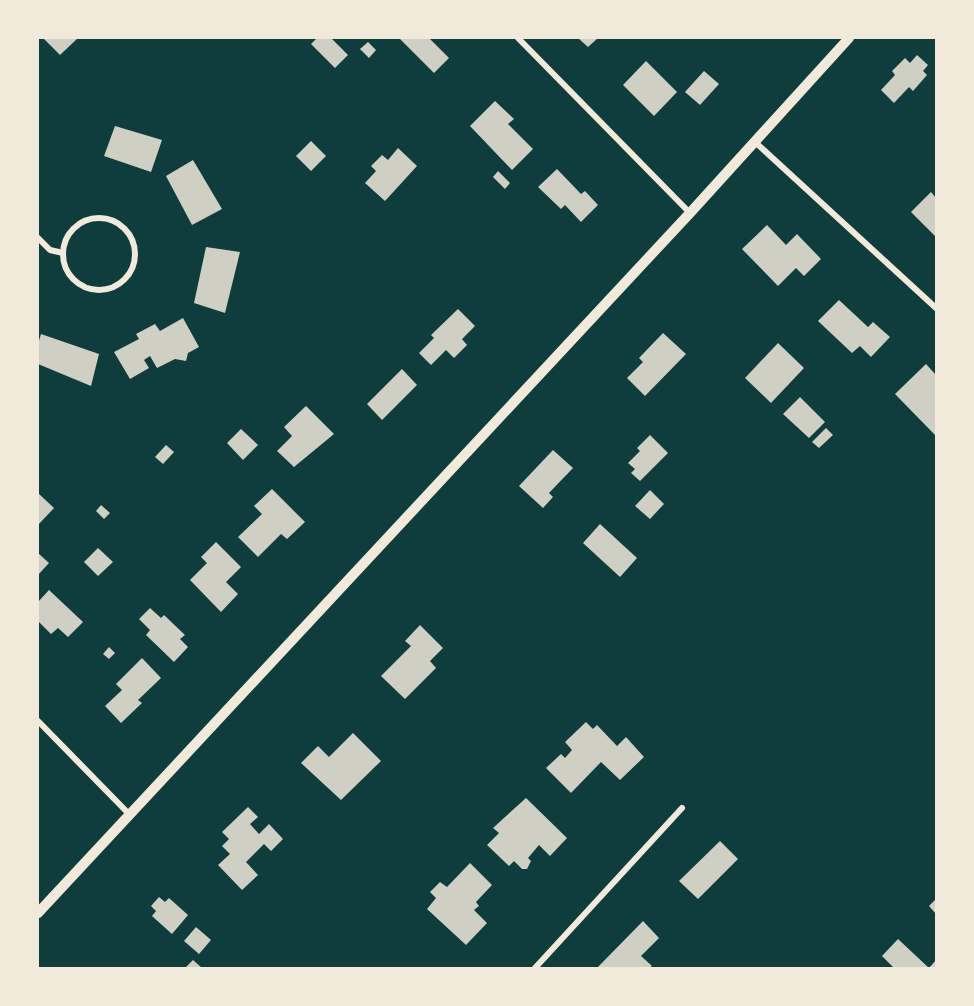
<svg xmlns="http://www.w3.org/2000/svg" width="974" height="1006" font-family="Karla,sans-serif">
  <rect width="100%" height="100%" fill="#0f3d3e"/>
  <g fill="#cfcfc3">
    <polygon points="43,38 78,38 60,55"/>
    <polygon points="317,38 331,38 348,55 335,68 311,44"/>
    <polygon points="399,38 429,38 449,58 434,73"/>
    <polygon points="578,38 598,38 588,47"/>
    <polygon points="368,42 376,50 369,58 360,49"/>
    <polygon points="917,55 928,65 923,71 927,75 913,91 909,87 894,103 881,90 895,75 892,71 905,58 910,63"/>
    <polygon points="646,61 677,92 654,116 623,85"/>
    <polygon points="704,71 719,84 700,105 685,92"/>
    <polygon points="495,101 514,119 508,124 533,149 512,170 470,126"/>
    <polygon points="115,126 162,140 151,172 104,156"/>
    <polygon points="311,141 326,156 311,171 296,156"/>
    <polygon points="398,148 417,166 385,201 365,183 376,171 371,166 382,155 388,160"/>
    <polygon points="193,160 222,209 192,225 166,176"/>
    <polygon points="557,169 581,194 585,191 598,205 581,222 565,205 561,209 538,187"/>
    <polygon points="498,171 510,183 505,189 493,177"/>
    <polygon points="931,192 936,198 936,237 911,212"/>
    <polygon points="767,225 786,245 797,234 821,259 804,276 796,268 778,286 742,249"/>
    <polygon points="206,247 240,252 225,313 194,303"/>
    <polygon points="839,300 868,327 873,322 890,337 871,357 860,346 852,353 818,321"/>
    <polygon points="458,309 475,326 462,339 467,345 454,358 446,350 431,365 419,353 434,338 431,335"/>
    <polygon points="183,318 199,347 188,353 186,361 175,359 157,368 150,356 144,360 149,368 130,379 114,352 139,339 136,334 155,324 160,331"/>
    <polygon points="663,333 686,354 645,396 627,378 643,362 639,358"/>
    <polygon points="41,334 99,354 91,386 38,364 38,344"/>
    <polygon points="778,343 804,368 771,403 745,378"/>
    <polygon points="926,364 936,375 936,436 895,394"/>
    <polygon points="402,369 417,385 382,420 367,404"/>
    <polygon points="800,397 825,422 809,438 783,414"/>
    <polygon points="306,406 334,434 294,467 277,451 292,436 284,427"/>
    <polygon points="826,428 833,435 819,448 812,442"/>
    <polygon points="241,429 258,445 243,460 227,443"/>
    <polygon points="650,435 668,453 640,481 631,473 635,469 628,463 640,451 637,448"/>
    <polygon points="166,445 174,452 163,464 155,457"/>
    <polygon points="553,450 573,468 549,493 553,497 543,508 519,486"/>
    <polygon points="272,489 305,522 287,539 281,534 258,557 238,537 262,514 254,506"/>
    <polygon points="650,490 664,504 650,519 635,506"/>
    <polygon points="38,493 54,508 38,525"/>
    <polygon points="101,505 110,513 104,519 96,511"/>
    <polygon points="600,524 637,558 620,577 583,543"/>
    <polygon points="216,542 241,567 226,582 238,594 221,612 190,580 207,563 201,557"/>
    <polygon points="98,548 113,562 98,576 84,562"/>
    <polygon points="38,553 49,563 38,575"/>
    <polygon points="49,590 83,622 68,637 58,628 51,634 38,621 38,602"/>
    <polygon points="150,608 161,618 164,615 185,635 180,639 188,647 174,662 146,635 150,630 139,619"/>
    <polygon points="420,625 443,648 430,661 436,668 405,699 381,676 411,646 405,641"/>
    <polygon points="109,647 115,653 109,659 103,654"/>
    <polygon points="142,658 161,678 138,700 142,703 121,723 105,706 122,690 116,684"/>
    <polygon points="586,722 593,729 597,725 617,746 626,737 644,757 620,780 601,762 571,793 546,768 561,754 565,758 572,750 565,742"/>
    <polygon points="353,733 381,761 341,800 301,763 318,746 329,757"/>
    <polygon points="526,798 567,838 550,856 539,845 528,858 531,861 527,869 522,869 514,861 509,866 487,845 499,833 493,828"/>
    <polygon points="248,807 258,817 250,824 259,834 269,824 283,839 271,851 264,844 246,862 258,875 242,890 218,865 230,854 222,846 229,839 222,832"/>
    <polygon points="720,841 738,859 698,899 679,881"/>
    <polygon points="470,863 492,885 476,902 479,906 474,910 487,923 466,945 427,909 436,898 430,892 440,882 447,887"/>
    <polygon points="159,897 165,902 169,898 188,915 172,934 152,916 156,911 151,906"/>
    <polygon points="936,899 936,914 929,906"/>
    <polygon points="643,921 659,938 641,956 652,966 649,968 597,968"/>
    <polygon points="196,927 211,940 199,954 184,941"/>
    <polygon points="898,939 929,968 936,960 936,968 894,968 882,956"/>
    <polygon points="193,960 202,968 185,968"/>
  </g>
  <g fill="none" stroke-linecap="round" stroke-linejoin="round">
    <g stroke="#f1e9da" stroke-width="6">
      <polyline points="518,38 690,213"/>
      <polyline points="755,142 936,308"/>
      <circle cx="99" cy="254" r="36"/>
      <polyline points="38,238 50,250 63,253"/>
      <polyline points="38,721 130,815"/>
      <polyline points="535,968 682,808"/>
    </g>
    <polyline stroke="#f1e9da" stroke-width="10" points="38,913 690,213 849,38"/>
  </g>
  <rect width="974" height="1006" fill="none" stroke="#f1e9da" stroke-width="78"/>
</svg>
